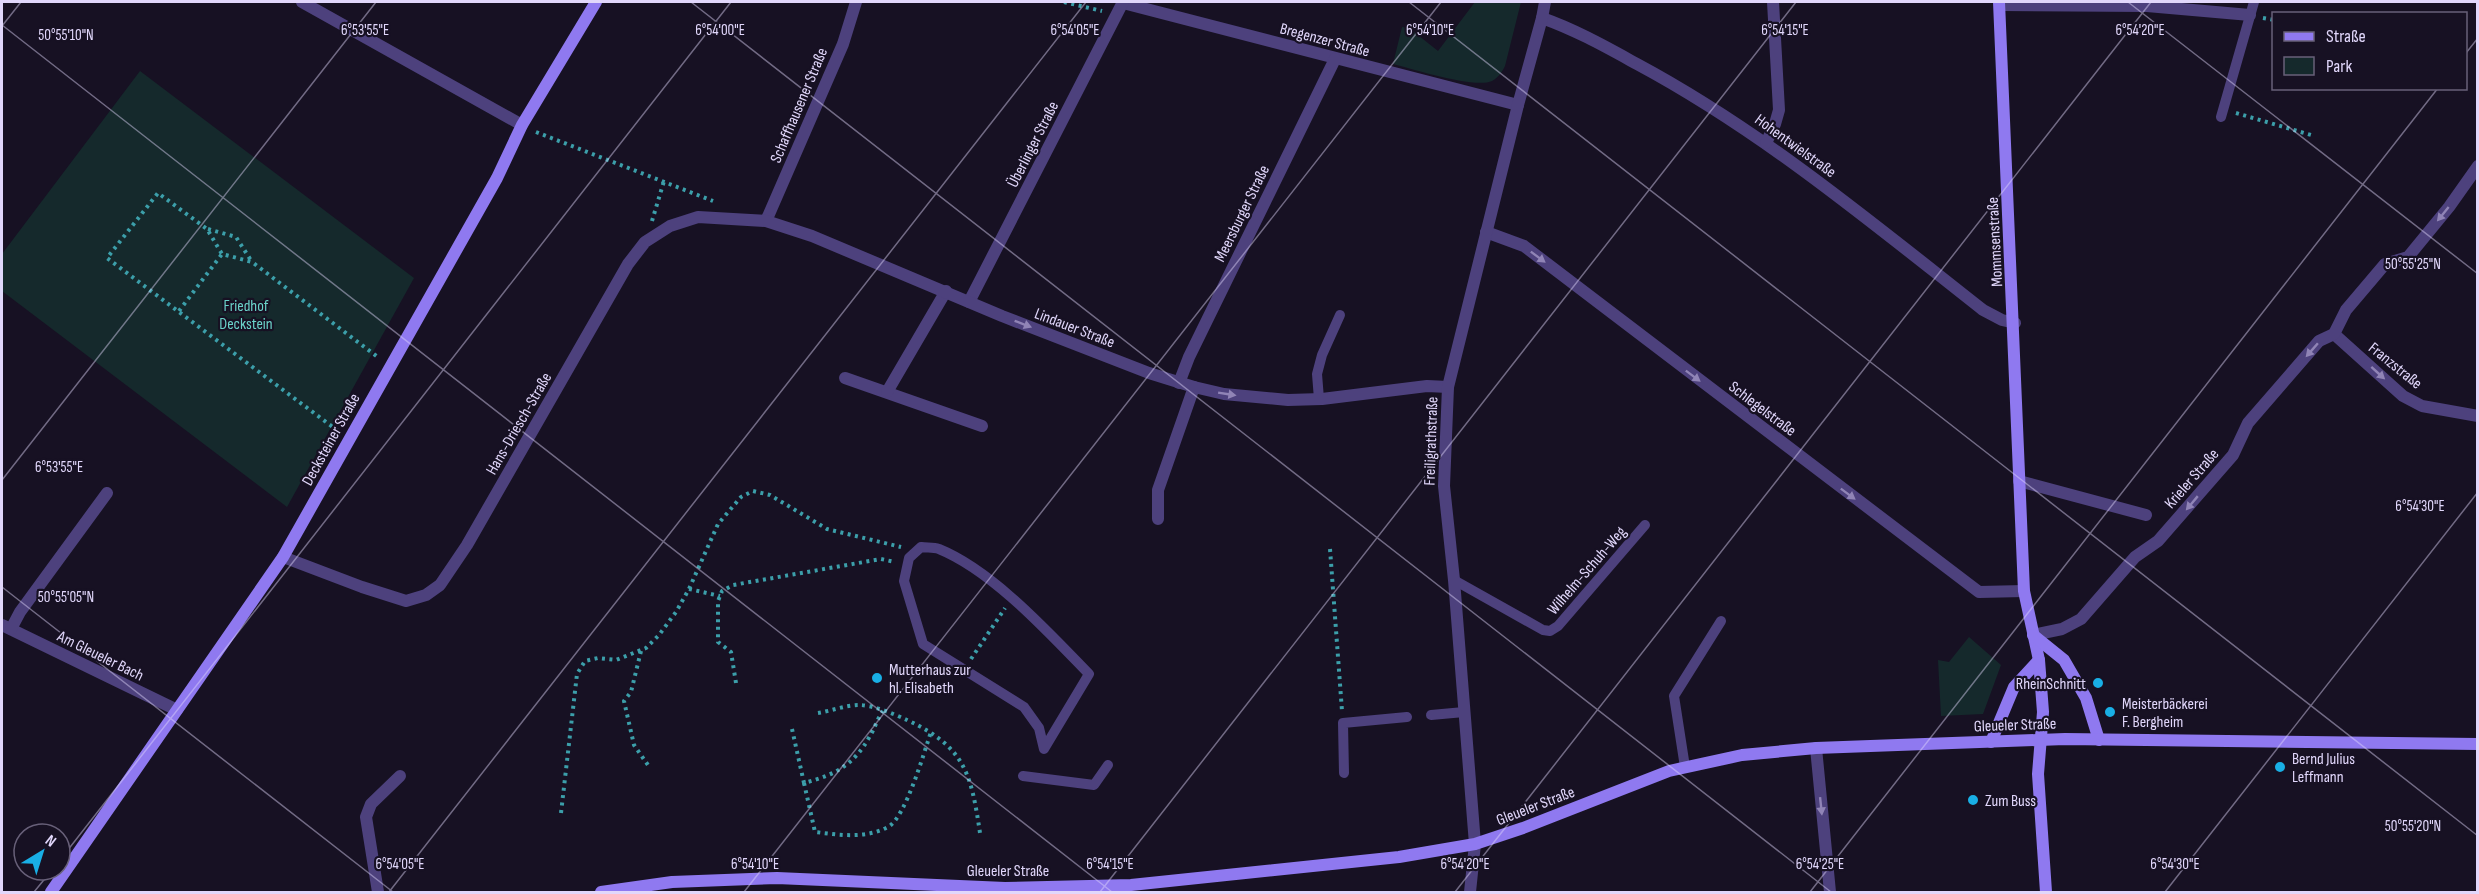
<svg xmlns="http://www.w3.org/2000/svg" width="2479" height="894" font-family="'Sofia Sans Condensed',sans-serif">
  <rect width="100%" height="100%" fill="#171123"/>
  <g fill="#15292c">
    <path d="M1475 2H1521L1505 66C1502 72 1499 77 1492 81 1475 89 1413 69 1393 64L1402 27 1409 28 1438 51Z"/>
    <polygon points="140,71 414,278 287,507 2,291 2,254"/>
    <polygon points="1969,637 2001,665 1983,714 1941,716 1938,660 1949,662"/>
  </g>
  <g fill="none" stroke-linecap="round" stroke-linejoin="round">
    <g stroke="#3c9faa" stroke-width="4" stroke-dasharray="3 4.5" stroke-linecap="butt">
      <polyline points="1064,2 1102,11"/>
      <polyline points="2263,18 2274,20"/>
      <polyline points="2236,113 2311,135"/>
      <polyline points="536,132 713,201"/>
      <polyline points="652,221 664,181"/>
      <polyline points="208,229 236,237 252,262"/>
      <polyline points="179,311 222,254"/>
      <polyline points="338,431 107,258 158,193 207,229 222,254 252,262 379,358"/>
      <polyline points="1330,549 1342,711"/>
      <polyline points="689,589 720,596"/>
      <polyline points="641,651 631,692 624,701 634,745 650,768"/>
      <polyline points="971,659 1005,608"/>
      <polyline points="736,683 731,652 718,642 718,601 722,591 733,585 881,559 895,562"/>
      <path d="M818 713C831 711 846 705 859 705 873 705 894 714 907 720 965 747 971 773 980 833"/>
      <path d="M792 729 804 783C835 775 854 765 870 736 875 728 877 719 883 711"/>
      <path d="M804 783 815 832C840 835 865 839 888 827 906 817 924 752 931 732"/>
      <polyline points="561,813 577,674 585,661 598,658 616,660 646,648 659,635 676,612 689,589 718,524 741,497 753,491 770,495 827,529 901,547"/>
    </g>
    <g stroke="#4d417d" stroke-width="10">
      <polyline points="2221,117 2254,2"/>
      <polyline points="1319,399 1317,374 1322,355 1340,315"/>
      <path d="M921 547C927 548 933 547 939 549 993 571 1049 633 1089 674L1044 749 1039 728 1024 707 923 644 904 581 909 558Z"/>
      <polyline points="1454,580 1543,630 1550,631 1558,626 1645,525"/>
      <polyline points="1431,715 1464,712"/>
      <polyline points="1685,767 1674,696 1721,621"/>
      <polyline points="1344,773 1343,723 1407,717"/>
      <polyline points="1023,776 1094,785 1108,765"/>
    </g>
    <g stroke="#4d417d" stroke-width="12">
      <polyline points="302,2 522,125"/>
      <polyline points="1123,3 1518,105"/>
      <polyline points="2000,5 2147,6 2250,15"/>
      <path d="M1542 18C1576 30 1606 47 1637 64 1762 131 1871 222 1983 310L2002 320 2015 323"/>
      <polyline points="1766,143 1775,124 1779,110 1773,2"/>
      <polyline points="766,221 843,44 856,2"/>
      <polyline points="1486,232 1524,246 1979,592 2024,591"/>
      <polyline points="969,302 1123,2"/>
      <polyline points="2334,334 2403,396 2422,406 2478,416"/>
      <polyline points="845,378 982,426"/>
      <polyline points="1179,383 1189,357 1335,59"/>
      <polyline points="887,392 946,291"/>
      <polyline points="2019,481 2146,515"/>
      <polyline points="1158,519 1158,490 1194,387"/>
      <polyline points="283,557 362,587 406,601 426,595 440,585 467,545 628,264 645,242 670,226 698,217 766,221 812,236 1002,316 1149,373 1194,387 1224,394 1288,400 1322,399 1427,386 1448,387"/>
      <polyline points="2,625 177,710"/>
      <polyline points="11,629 20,612 107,493"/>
      <polyline points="2033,635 2062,629 2081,619 2135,557 2158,541 2233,455 2248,423 2319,341 2334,334 2346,310 2385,264 2408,257 2449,207 2478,166"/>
      <polyline points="1816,748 1830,892"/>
      <polyline points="378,892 366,817 371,804 400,776"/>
      <polyline points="1470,892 1475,844 1454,580 1444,486 1448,387 1518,105 1542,18 1545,2"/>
    </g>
    <g stroke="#8f79f0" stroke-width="12">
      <polyline points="1999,2 2024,591 2039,660 2043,712 2038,774 2046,892"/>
      <polyline points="2033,635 2064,660 2086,698 2099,740"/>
      <polyline points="1991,742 2014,687 2039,660"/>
      <polyline points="51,892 283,557 497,178 522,125 596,2"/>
      <polyline points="601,892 672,882 777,878 1005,888 1131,885 1399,857 1475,844 1523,828 1669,771 1742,755 1816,748 2065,739 2478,744"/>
    </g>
  </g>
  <defs><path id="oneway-solid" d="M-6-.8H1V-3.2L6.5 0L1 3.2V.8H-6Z" transform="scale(1.5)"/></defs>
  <g fill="#9084b6">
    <use href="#oneway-solid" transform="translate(2443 214) rotate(129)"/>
    <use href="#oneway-solid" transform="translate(1538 257) rotate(37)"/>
    <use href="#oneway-solid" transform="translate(1023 324) rotate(21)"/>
    <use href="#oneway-solid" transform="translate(2312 350) rotate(131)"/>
    <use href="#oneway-solid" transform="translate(2378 373) rotate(42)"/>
    <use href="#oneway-solid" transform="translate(1693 376) rotate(37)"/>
    <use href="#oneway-solid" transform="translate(1227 394) rotate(9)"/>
    <use href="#oneway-solid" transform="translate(1848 494) rotate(37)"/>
    <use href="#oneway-solid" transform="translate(2192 503) rotate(130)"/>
    <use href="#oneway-solid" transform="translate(1821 806) rotate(84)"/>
  </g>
  <path fill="none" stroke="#e1d7fb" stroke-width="1.5" stroke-opacity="0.45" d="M691 2 1831 892M1409 2 2478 836M2128 2 2478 274M2 25 1112 892M2 26 21 2M2466 53 2478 38M2 480 376 2M2 587 393 892M60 860 731 2M34 892 52 870M389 892 1086 2M744 892 1441 2M1100 892 1796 2M1455 892 2151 2M1810 892 2438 88M2165 892 2478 492"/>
  <g fill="#19afe5" stroke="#171123" stroke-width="2">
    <circle cx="877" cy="678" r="6"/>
    <circle cx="2098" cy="683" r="6"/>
    <circle cx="2110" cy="712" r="6"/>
    <circle cx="2280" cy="767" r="6"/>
    <circle cx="1973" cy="800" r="6"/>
  </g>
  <g text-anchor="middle" stroke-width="4.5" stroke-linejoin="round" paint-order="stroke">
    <g font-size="16" fill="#e1d7fb" stroke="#171123">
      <text transform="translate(1325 39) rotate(15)" y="6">Bregenzer Straße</text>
      <text transform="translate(798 105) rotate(-67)" y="6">Schaffhausener Straße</text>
      <text transform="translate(1032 144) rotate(-63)" y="6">Überlinger Straße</text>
      <text transform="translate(1796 145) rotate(36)" y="6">Hohentwielstraße</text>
      <text transform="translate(1241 213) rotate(-64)" y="6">Meersburger Straße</text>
      <text transform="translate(1994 242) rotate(-93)" y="6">Mommsenstraße</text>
      <text transform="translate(1075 327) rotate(21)" y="6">Lindauer Straße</text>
      <text transform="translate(2396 365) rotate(39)" y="6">Franzstraße</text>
      <text transform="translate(1763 408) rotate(37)" y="6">Schlegelstraße</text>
      <text transform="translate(518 423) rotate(-60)" y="6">Hans-Driesch-Straße</text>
      <text transform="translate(330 439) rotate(-61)" y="6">Decksteiner Straße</text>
      <text transform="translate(1430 441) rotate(-88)" y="6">Freiligrathstraße</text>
      <text transform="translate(2191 478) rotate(-49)" y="6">Krieler Straße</text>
      <text transform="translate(1586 570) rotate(-49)" y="6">Wilhelm-Schuh-Weg</text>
      <text transform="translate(101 655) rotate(26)" y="6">Am Gleueler Bach</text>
      <text transform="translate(2015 724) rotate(-2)" y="6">Gleueler Straße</text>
      <text transform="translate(1535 805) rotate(-21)" y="6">Gleueler Straße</text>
      <text x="1008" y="876">Gleueler Straße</text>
    </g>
    <g font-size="16" fill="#6bd3ca" stroke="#171123">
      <text x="246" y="311">Friedhof<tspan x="246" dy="18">Deckstein</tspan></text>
    </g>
    <g font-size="16" fill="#e1d7fb" stroke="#171123" text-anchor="start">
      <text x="889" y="675">Mutterhaus zur<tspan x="889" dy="18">hl. Elisabeth</tspan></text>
      <text x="2086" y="689" text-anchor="end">RheinSchnitt</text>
      <text x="2122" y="709">Meisterbäckerei<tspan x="2122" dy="18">F. Bergheim</tspan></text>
      <text x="2292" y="764">Bernd Julius<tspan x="2292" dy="18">Leffmann</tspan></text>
      <text x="1985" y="806">Zum Buss</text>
    </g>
  </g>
  <g font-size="15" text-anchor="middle" fill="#e1d7fb" stroke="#171123" stroke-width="4.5" stroke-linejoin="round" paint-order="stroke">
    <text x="720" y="35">6°54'00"E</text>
    <text x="1075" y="35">6°54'05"E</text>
    <text x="1430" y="35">6°54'10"E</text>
    <text x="1785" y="35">6°54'15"E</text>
    <text x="2140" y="35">6°54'20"E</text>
    <text x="365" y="35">6°53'55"E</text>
    <text x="66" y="40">50°55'10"N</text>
    <text x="2413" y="269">50°55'25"N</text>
    <text x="59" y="472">6°53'55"E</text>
    <text x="2420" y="511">6°54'30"E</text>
    <text x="66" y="602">50°55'05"N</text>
    <text x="2413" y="831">50°55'20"N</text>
    <text x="400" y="869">6°54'05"E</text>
    <text x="755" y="869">6°54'10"E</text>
    <text x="1110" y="869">6°54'15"E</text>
    <text x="1465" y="869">6°54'20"E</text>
    <text x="1820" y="869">6°54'25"E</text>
    <text x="2175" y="869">6°54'30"E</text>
  </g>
  <rect width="2479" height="894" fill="none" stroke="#e1d7fb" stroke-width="6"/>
  <rect x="2272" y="12" width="195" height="78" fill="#171123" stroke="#686079" stroke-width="1.5"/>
  <rect x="2284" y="32" width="30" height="9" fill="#8f79f0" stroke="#686079" stroke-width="1.5"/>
  <text x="2326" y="42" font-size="18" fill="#e1d7fb">Straße</text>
  <rect x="2284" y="57" width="30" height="18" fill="#15292c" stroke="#686079" stroke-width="1.5"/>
  <text x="2326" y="72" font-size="18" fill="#e1d7fb">Park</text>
  <g transform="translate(42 852) rotate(38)"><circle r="28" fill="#171123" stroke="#686079" stroke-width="1.5"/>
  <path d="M0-4.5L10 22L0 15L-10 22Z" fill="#19afe5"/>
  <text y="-9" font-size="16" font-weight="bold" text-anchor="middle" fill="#e1d7fb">N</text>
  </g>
</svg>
